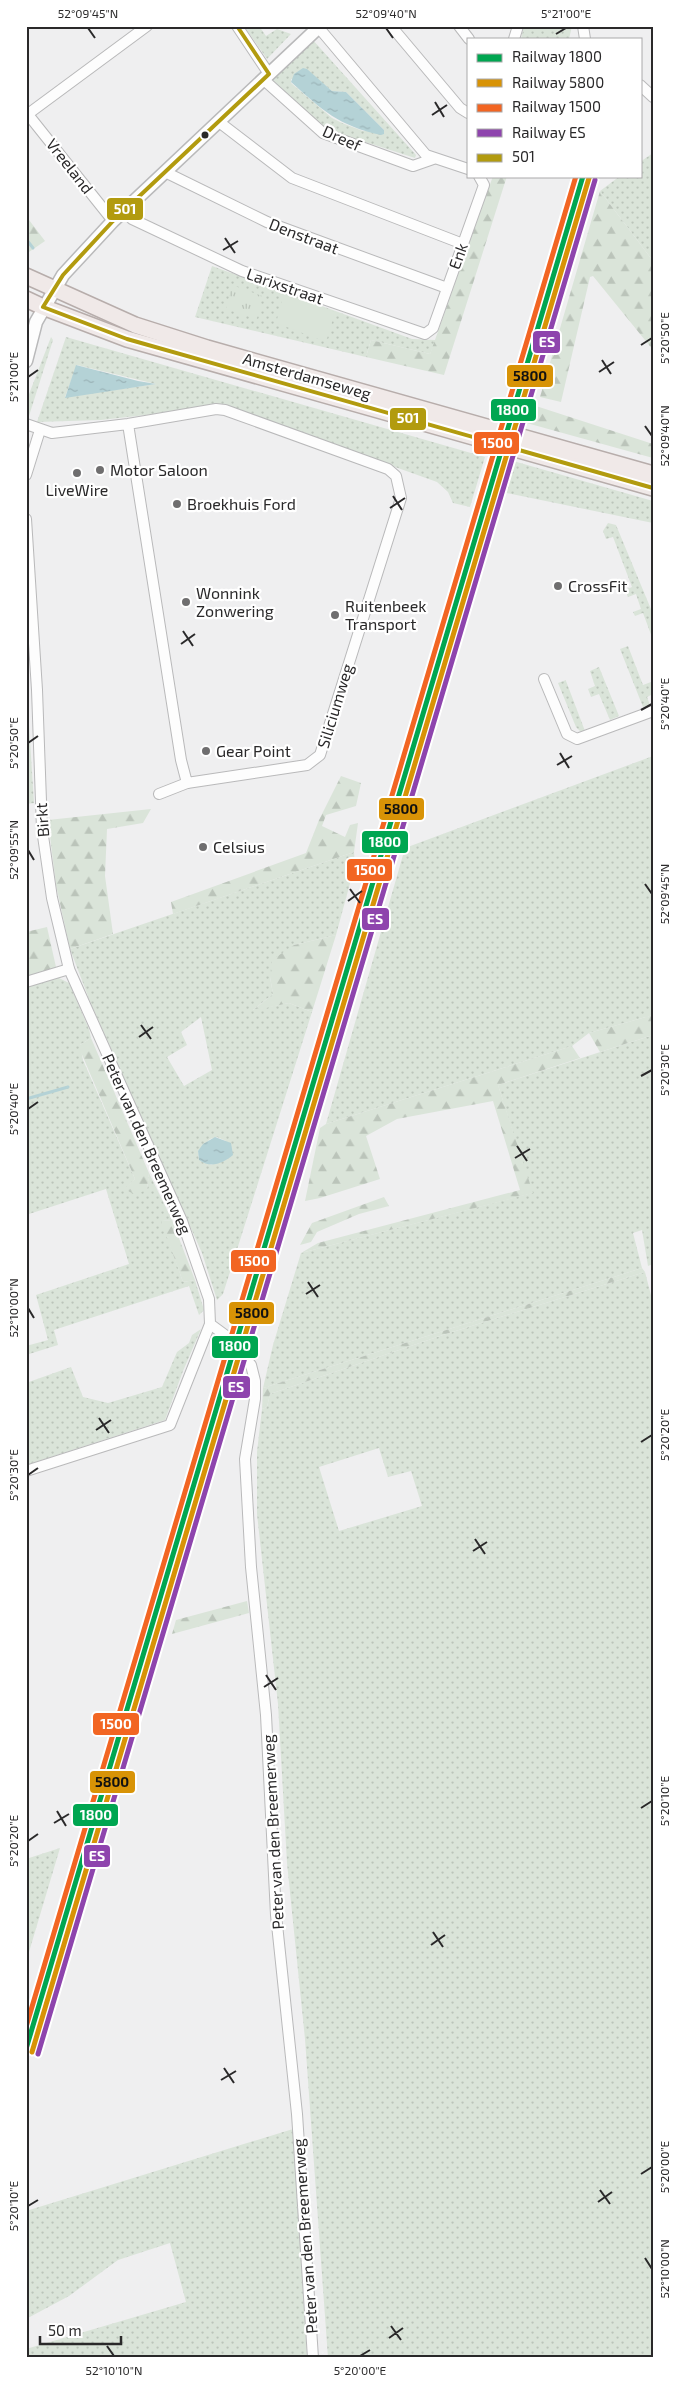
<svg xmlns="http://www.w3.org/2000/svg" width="679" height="2384" font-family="'Exo 2',sans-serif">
  <defs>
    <pattern id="grass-dots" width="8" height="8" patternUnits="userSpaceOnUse" patternTransform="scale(1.25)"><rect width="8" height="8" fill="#dae4d9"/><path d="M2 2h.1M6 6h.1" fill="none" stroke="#bbc4ba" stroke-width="1.8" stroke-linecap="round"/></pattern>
    <pattern id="forest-firs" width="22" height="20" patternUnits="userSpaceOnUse" patternTransform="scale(1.25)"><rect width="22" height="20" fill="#dae4d9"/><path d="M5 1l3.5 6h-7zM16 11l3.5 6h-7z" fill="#bbc4ba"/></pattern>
    <pattern id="park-tufts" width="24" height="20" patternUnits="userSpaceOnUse" patternTransform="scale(1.25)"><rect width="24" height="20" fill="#dae4d9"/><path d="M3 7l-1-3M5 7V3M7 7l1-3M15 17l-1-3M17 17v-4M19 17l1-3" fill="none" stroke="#bbc4ba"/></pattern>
    <pattern id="water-ripples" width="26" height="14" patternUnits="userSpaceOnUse" patternTransform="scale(1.25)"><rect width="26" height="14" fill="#b4d2d6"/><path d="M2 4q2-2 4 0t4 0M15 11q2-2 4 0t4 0" fill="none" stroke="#9bb4b8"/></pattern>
  </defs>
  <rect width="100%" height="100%" fill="#efeff0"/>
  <g fill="url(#grass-dots)" fill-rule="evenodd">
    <polygon points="244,26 259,26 266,36 277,29 291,34 267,59"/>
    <polygon points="524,26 572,26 569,39 521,39"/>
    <path d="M312 39 416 155 415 158 319 127 270 80ZM291 79 325 85 332 91 346 92 384 130 363 131 342 123 332 118 291 83Z"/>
    <polygon points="653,153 653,261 600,191 620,176 640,176 640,162"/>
    <polygon points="212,266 412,339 436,340 430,354 371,340 366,357 195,317"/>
    <polygon points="51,337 53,340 29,416 26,414 26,402"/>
    <path d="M66 337 485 457 470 507 453 503 448 492 437 482 225 406 101 420 37 422ZM77 365 156 384 65 397Z"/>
    <polygon points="506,459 653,501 653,523 497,491"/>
    <polygon points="608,523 616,525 653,614 653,640 643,613 635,616 633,612 641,609 636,594 628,597 625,590 632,587 613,537 606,539 603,531"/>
    <polygon points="628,646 643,685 651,682 653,694 647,697 650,705 643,707 620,649"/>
    <polygon points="599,667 619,716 610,720 599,694 591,697 588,689 595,686 590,671"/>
    <polygon points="26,678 34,803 26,804"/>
    <polygon points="566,680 566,681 585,731 580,731 576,727 558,683"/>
    <polygon points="653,756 653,1015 589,1033 572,1046 326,1124 405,848"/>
    <path d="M354 852 355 865 336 935 294 945 270 977 273 994 253 1010 289 1003 312 1012 223 1294 217 1300 202 1253 91 1004 70 949ZM201 1017 212 1070 184 1086 167 1057 187 1045 181 1032ZM217 1137 226 1141 212 1165 199 1160 198 1151 210 1139Z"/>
    <polygon points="59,978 69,983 89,1029 91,1038 80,1045 83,1060 135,1179 125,1189 147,1190 149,1173 172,1220 162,1221 183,1282 195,1280 204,1310 199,1315 189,1286 54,1330 58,1345 26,1355 26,1346 48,1340 36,1295 129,1264 106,1189 26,1215 26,987"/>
    <polygon points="653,1035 653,1264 648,1266 642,1230 633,1233 642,1268 263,1388 273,1345 301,1253 532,1193 498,1085"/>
    <path d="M645 1272 653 1303V2358H328L305 2039 287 1863 278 1704 257 1514V1452L262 1409 267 1407 270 1394 446 1334ZM379 1448 388 1477 411 1471 422 1506 339 1531 319 1467Z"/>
    <polygon points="201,1329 183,1371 165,1420 26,1465 26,1383 71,1367 83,1397 108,1403 162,1387 177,1352 189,1343 192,1335"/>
    <polygon points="60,1848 26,1962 26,1859"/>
    <polygon points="293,2129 307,2358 26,2358 26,2349 186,2302 170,2243 118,2260 69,2296 26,2319 26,2211"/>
  </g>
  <g fill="url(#forest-firs)">
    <polygon points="493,176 507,176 444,375 366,357 371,340 430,354"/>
    <polygon points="600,191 653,261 653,350 593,276 590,277 561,402 540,397"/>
    <polygon points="26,216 45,241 29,252 26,248"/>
    <path d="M536 406 653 444V458L523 422C524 414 527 409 536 406Z"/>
    <polygon points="341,776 361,783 356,806 326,815 322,826 345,837 350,825 358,823 354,852 173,914 171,902 306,853 319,820"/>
    <polygon points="151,809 143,823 107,829 105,876 113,934 70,949 56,885 48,820"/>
    <polygon points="47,927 56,967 26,979 26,932"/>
    <polygon points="336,935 312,1012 289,1003 252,1011 273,994 270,977 272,960 294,945"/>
    <polygon points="653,1015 653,1035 600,1052 589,1033"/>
    <polygon points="91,1038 149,1173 147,1190 134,1194 124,1189 135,1179 80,1050 80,1045"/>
    <polygon points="572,1046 580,1058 498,1085 533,1193 301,1253 318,1243 520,1190 493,1101 397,1119 366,1136 380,1179 320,1198 305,1201 320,1128 326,1124"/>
    <polygon points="384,1197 389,1206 359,1214 317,1232 311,1242 300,1245 312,1223"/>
    <polygon points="172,1220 195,1280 183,1282 161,1221"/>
    <polygon points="642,1268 645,1272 446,1334 270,1394 267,1407 262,1409 263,1388"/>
    <polygon points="247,1601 249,1613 172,1634 176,1620"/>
  </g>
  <polygon fill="url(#park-tufts)" points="232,285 262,296 257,319 226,309"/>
  <polygon fill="#dae4d9" points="284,293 335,312 326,342 276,323"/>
  <g fill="url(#water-ripples)">
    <path d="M303 68 307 69 332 91 346 92 384 130V134L381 135C339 126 322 110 291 82L294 74Z"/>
    <polygon points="76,365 138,381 156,384 65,398"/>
    <path d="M215 1137 231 1143 233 1155C223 1163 211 1169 199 1160L198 1151 203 1144Z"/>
  </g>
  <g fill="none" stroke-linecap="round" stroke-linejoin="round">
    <g stroke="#b4d2d6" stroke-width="3">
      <polyline points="26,239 33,248"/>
      <polyline points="26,1099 68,1087"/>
    </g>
    <g stroke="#b9b9ba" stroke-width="12">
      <g id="minor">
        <polyline points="237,26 269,74"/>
        <polyline points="391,26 460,108 468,113"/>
        <polyline points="459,26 469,39"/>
        <polyline points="583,26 585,39"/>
        <polyline points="319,28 426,155 468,169"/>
        <polyline points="514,39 518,26"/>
        <polyline points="264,80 323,133 413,166 433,159"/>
        <polyline points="640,85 653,97"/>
        <polyline points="26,112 113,221"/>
        <polyline points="28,114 147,26"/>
        <polyline points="219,122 292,178 463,244"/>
        <polyline points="165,172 267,222 447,288"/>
        <polyline points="124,211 132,219 242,271 425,334 433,328 484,185 479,176"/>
        <polyline points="26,424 52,433 128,424 216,409 225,410 388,469 396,476 401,498 320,755 307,765 187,783 181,760 128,424"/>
        <polyline points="26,475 40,430"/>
        <polyline points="26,519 37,690 42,829 52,898 69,969 182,1221 209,1299 210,1324 225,1335 251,1365 255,1381 255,1399 245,1459 251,1567 266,1715 276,1915 297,2114 313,2358"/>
        <polyline points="544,679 567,734 577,739 653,711"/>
        <polyline points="159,794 187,783"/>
        <polyline points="26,982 69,969"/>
        <polyline points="26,1471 170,1425 210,1324"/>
      </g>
    </g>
    <g stroke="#b9b9ba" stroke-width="15">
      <polyline id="tertiary" points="26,361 36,322 63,275 113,221 320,26"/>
    </g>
    <g stroke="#b7adab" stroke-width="18">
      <g id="primary">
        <polyline points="26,276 135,325 207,348 653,474"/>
        <polyline points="26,299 43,307 127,339 653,488"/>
      </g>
    </g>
    <use href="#minor" stroke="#fdfdfd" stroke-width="10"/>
    <use href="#tertiary" stroke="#fdfdfd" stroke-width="12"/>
    <use href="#primary" stroke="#f0e9e8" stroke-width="15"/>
    <g stroke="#fff" stroke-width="8">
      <polyline id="bus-1" points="237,26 269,74 113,221 63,275 43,307 127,339 653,488"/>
    </g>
    <use href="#bus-1" stroke="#b29b0f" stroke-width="4"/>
    <g stroke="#fff" stroke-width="9">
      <polyline id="rail-1" points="26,2049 583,176"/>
    </g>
    <g stroke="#fff" stroke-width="9">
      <polyline id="rail-2" points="32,2052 589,178"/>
    </g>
    <g stroke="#fff" stroke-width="9">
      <polyline id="rail-3" points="26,2027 576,176"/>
    </g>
    <g stroke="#fff" stroke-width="9">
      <polyline id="rail-4" points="38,2054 595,180"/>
    </g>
    <use href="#rail-1" stroke="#00a651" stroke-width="5"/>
    <use href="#rail-2" stroke="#d89306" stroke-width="5"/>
    <use href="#rail-3" stroke="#f26522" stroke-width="5"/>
    <use href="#rail-4" stroke="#8e44ad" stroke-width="5"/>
  </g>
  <path fill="none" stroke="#2a292a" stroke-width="2" d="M88 28 95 38M386 28 393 38M556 34 566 28M435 102 444 117M432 115 447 105M225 238 235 253M223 250 238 241M641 345 652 338M602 360 611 374M599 372 614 362M28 377 38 370M645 426 652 436M393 496 402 510M390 508 405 498M183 631 193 646M181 644 195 634M641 710 652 704M28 743 38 736M560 753 569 768M557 765 572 756M28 850 34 860M645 884 652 894M350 889 360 903M348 901 362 891M141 1025 151 1039M139 1037 153 1027M641 1076 652 1070M28 1109 38 1102M517 1146 527 1161M515 1158 530 1149M308 1282 318 1297M306 1294 320 1285M28 1308 34 1318M99 1418 109 1433M96 1430 111 1420M641 1442 652 1435M28 1475 38 1468M475 1539 485 1554M473 1551 487 1542M266 1675 276 1690M264 1687 278 1678M641 1808 652 1801M57 1811 66 1826M54 1823 69 1814M28 1841 38 1834M433 1932 443 1947M431 1945 445 1935M224 2068 234 2083M221 2080 236 2071M641 2174 652 2167M600 2190 610 2204M598 2202 612 2192M28 2206 38 2200M645 2258 652 2269M391 2326 401 2340M389 2338 403 2328M107 2346 114 2356M360 2356 370 2350"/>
  <circle fill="#2a292a" stroke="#fff" stroke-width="2" cx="205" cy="135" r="4.5"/>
  <g fill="#6f6e6f" stroke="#fff" stroke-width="2">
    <circle cx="100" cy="470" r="5"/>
    <circle cx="77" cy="473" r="5"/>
    <circle cx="177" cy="504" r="5"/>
    <circle cx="558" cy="586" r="5"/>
    <circle cx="186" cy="602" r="5"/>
    <circle cx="335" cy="615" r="5"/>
    <circle cx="206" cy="751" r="5"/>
    <circle cx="203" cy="847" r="5"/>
  </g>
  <g text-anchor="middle" stroke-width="4.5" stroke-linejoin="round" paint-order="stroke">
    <g font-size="16" fill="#2a292a" stroke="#fff">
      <text transform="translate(342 138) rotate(24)" y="6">Dreef</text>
      <text transform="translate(70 166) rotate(52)" y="6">Vreeland</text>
      <text transform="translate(304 236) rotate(21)" y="6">Denstraat</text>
      <text transform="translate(458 256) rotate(-70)" y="6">Enk</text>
      <text transform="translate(285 286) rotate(19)" y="6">Larixstraat</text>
      <text transform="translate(307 376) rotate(16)" y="6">Amsterdamseweg</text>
      <text transform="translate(335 706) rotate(-73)" y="6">Siliciumweg</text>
      <text transform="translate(42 820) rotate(-94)" y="6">Birkt</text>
      <text transform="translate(147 1144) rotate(66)" y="6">Peter van den Breemerweg</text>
      <text transform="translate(273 1832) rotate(-93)" y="6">Peter van den Breemerweg</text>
      <text transform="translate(305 2236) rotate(-94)" y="6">Peter van den Breemerweg</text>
    </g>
    <g font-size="16" fill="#2a292a" stroke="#fff" text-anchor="start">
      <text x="110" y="476">Motor Saloon</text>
      <text x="77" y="496" text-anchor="middle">LiveWire</text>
      <text x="187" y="510">Broekhuis Ford</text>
      <text x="568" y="592">CrossFit</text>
      <text x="196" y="599">Wonnink<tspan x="196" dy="18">Zonwering</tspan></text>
      <text x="345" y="612">Ruitenbeek<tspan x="345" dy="18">Transport</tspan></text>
      <text x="216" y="757">Gear Point</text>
      <text x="213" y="853">Celsius</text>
    </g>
  </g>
  <g stroke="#fff" stroke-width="2">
    <rect x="106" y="197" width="38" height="24" rx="5" fill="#b29b0f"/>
    <rect x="532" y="330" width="29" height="24" rx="5" fill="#8e44ad"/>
    <rect x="506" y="364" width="48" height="24" rx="5" fill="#d89306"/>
    <rect x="490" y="398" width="47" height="24" rx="5" fill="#00a651"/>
    <rect x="389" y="407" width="38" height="24" rx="5" fill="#b29b0f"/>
    <rect x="473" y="431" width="47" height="24" rx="5" fill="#f26522"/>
    <rect x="378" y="797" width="47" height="24" rx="5" fill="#d89306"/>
    <rect x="361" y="830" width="48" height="24" rx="5" fill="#00a651"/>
    <rect x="346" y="858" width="47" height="24" rx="5" fill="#f26522"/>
    <rect x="361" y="907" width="29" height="24" rx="5" fill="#8e44ad"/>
    <rect x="230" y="1249" width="47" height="24" rx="5" fill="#f26522"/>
    <rect x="228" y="1301" width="47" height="24" rx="5" fill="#d89306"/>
    <rect x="211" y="1335" width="48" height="24" rx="5" fill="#00a651"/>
    <rect x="222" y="1375" width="29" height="24" rx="5" fill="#8e44ad"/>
    <rect x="92" y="1712" width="48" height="24" rx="5" fill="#f26522"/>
    <rect x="89" y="1770" width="47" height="24" rx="5" fill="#d89306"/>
    <rect x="72" y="1803" width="47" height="24" rx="5" fill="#00a651"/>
    <rect x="83" y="1844" width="28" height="24" rx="5" fill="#8e44ad"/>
  </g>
  <g font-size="14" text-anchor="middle" font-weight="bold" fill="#fff">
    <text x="125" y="214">501</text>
    <text x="547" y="347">ES</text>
    <text x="513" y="415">1800</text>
    <text x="408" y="423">501</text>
    <text x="497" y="448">1500</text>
    <text x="385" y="847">1800</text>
    <text x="370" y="875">1500</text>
    <text x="375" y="924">ES</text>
    <text x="254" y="1266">1500</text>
    <text x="235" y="1351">1800</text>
    <text x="236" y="1392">ES</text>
    <text x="116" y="1729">1500</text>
    <text x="96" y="1820">1800</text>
    <text x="97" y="1861">ES</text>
  </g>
  <g font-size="14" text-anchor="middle" font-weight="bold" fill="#111">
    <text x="530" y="381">5800</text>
    <text x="401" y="814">5800</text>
    <text x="252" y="1318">5800</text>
    <text x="112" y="1787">5800</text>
  </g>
  <rect width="679" height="2384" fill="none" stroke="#ffffff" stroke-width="55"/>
  <rect x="467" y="38" width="175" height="140" fill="#ffffff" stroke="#aaa9aa"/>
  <rect x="477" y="54" width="25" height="8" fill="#00a651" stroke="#aaa9aa"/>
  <text x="512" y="62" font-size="15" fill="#2a292a">Railway 1800</text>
  <rect x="477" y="79" width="25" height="8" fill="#d89306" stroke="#aaa9aa"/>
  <text x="512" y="88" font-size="15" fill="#2a292a">Railway 5800</text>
  <rect x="477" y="104" width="25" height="8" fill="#f26522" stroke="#aaa9aa"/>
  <text x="512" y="112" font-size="15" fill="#2a292a">Railway 1500</text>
  <rect x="477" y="129" width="25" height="8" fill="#8e44ad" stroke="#aaa9aa"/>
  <text x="512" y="138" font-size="15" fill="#2a292a">Railway ES</text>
  <rect x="477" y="154" width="25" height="8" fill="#b29b0f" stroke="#aaa9aa"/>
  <text x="512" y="162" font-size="15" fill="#2a292a">501</text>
  <path d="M40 2336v8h81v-8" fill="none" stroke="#2a292a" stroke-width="2.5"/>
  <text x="48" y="2336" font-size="15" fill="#2a292a" stroke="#ffffff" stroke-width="4" paint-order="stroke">50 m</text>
  <rect x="28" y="28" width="624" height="2328" fill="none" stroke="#2a292a" stroke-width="2"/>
  <g font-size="12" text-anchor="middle" fill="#2a292a">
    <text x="88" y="18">52°09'45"N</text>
    <text x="386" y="18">52°09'40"N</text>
    <text x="566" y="18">5°21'00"E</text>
    <text transform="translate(665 338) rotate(-90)" y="4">5°20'50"E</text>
    <text transform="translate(14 377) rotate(-90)" y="4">5°21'00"E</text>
    <text transform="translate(665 436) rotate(-90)" y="4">52°09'40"N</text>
    <text transform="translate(665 704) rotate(-90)" y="4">5°20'40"E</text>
    <text transform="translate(14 743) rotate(-90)" y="4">5°20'50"E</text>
    <text transform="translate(14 850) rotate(-90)" y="4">52°09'55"N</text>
    <text transform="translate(665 894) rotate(-90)" y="4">52°09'45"N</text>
    <text transform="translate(665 1070) rotate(-90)" y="4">5°20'30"E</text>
    <text transform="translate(14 1109) rotate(-90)" y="4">5°20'40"E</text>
    <text transform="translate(14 1308) rotate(-90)" y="4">52°10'00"N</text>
    <text transform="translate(665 1435) rotate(-90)" y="4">5°20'20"E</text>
    <text transform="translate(14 1475) rotate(-90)" y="4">5°20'30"E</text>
    <text transform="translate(665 1801) rotate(-90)" y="4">5°20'10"E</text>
    <text transform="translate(14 1841) rotate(-90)" y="4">5°20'20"E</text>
    <text transform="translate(665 2167) rotate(-90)" y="4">5°20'00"E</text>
    <text transform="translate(14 2206) rotate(-90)" y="4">5°20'10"E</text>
    <text transform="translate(665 2269) rotate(-90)" y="4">52°10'00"N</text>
    <text x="114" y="2375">52°10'10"N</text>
    <text x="360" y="2375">5°20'00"E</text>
  </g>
</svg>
